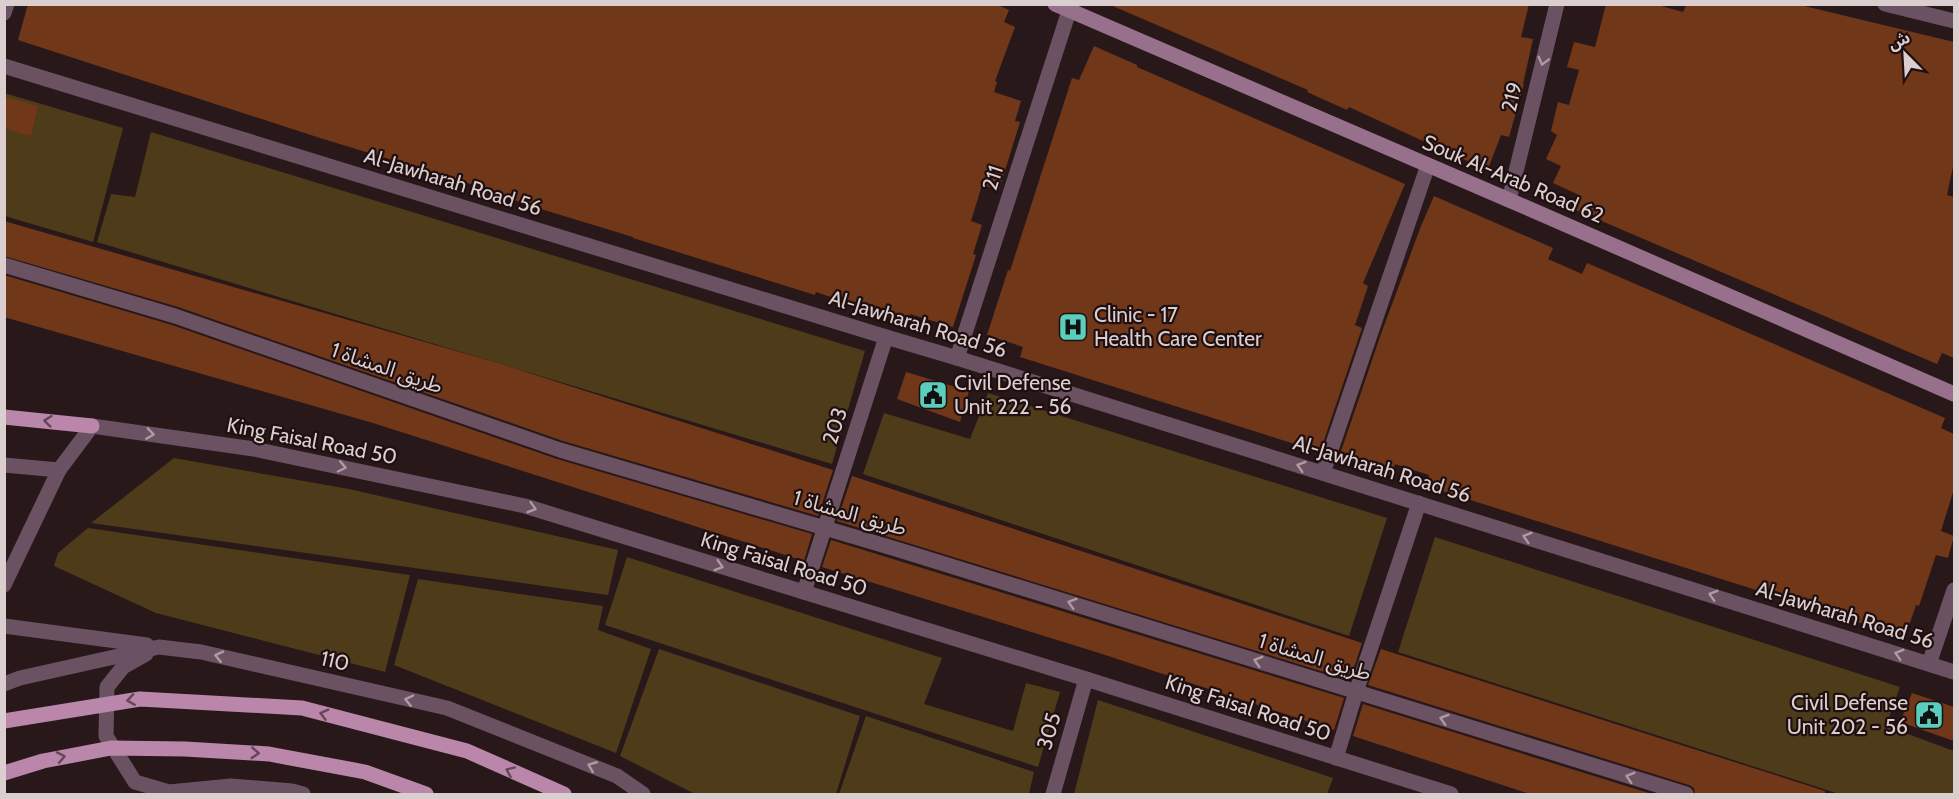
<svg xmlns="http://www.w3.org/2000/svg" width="1959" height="799" font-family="Cabin,'Noto Sans Arabic',sans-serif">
  <rect width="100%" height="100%" fill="#29181a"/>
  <g fill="#4e3b19">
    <polygon points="4,93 123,128 93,242 5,216"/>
    <polygon points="151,132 865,351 832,464 97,242 111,194 135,197"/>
    <polygon points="988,393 1387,518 1349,636 863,474 884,413 970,439"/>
    <polygon points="174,458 349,489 618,550 608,595 91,523"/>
    <polygon points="88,528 410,575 385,672 156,613 54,566 58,553"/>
    <polygon points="1435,537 1900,687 1886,726 1954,751 1954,794 1839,794 1398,652"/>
    <polygon points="627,557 942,658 924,704 1013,731 1026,683 1060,692 1038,767 605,625"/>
    <polygon points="418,579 603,606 598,630 651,649 616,753 394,665"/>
    <polygon points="659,649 860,716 836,794 695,794 620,756"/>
    <polygon points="1098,700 1333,778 1327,794 1074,794"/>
    <polygon points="866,716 1034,772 1029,794 839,794"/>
  </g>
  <g fill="#713719">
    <polygon points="28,4 996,4 1009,10 1004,22 1015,27 995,81 997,82 994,92 1021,101 1015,121 1020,122 999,190 982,185 971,221 982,225 973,254 976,255 953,327 910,314 907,323 816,292 815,295 633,238 633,237 531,206 474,185 320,138 18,40"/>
    <polygon points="1108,4 1529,4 1521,37 1533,39 1523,84 1524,84 1509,137 1501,135 1488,169 1460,158 1349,107 1347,110 1307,92 1308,90"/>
    <polygon points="1606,4 1654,4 1683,12 1687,4 1796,4 1954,42 1954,162 1947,195 1954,197 1954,358 1942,353 1937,364 1571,208 1577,194 1553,183 1561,166 1546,159 1557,135 1551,131 1558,102 1569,105 1579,70 1567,67 1574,42 1595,47"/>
    <polygon points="1094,46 1137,65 1137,67 1405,184 1363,283 1368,286 1355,325 1362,328 1320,452 1020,357 1023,347 987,335 1008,270 1010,271 1072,78 1079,80"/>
    <polygon points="4,97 38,106 31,136 4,128"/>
    <polygon points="1434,196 1553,248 1548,259 1582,274 1587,263 1945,418 1941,428 1954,434 1954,489 1941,531 1954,536 1948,558 1936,555 1919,606 1916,605 1905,637 1426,486 1429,475 1395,464 1391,476 1339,457 1381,334 1421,226"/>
    <polygon points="4,221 498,363 833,470 818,516 563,441 178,307 4,256"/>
    <polygon points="4,275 172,325 557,459 812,534 804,561 373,423 4,317"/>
    <polygon points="906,372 969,391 960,422 897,399"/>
    <polygon points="852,476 1362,643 1350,680 837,521"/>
    <polygon points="831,540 1344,698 1334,730 1099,653 822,567"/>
    <polygon points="1381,649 1825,791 1825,795 1695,795 1694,788 1689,785 1368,685"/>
    <polygon points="1912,693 1954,707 1954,741 1900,722"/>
    <polygon points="1363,704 1655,795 1533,795 1353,736"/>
  </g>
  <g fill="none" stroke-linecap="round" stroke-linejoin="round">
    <polyline stroke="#6b5263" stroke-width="15" points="4,265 175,316 560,450 896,549 1686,794"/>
    <g stroke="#6b5263" stroke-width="15">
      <polyline points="1885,4 1954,21"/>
      <polyline points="4,13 7,4"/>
      <polyline points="4,66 886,337 957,358 1954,672"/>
      <polyline points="1509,200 1557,4"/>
      <polyline points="957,358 1069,11"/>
      <polyline points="4,465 59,470"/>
      <polyline points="1323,473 1428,165"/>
      <polyline points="4,585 59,470 92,426 254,449 525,506 1086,679 1451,794"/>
      <polyline points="804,592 886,337"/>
      <polyline points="4,626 147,645"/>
      <polyline points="146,654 123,667 107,687 106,736 135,782 169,792 231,786 292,791 303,794"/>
      <polyline points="1929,664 1954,590"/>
      <polyline points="4,684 20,678 159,647 201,652 447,708 617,776 643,794"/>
      <polyline points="1336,758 1356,692 1419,503"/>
      <polyline points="1053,794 1086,679"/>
    </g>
    <polyline stroke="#97708c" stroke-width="15" points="1055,4 1509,200 1954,394"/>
    <polyline stroke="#ba87ab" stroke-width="15" points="4,417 92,426"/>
    <g stroke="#ba87ab" stroke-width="15">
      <polyline points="4,721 140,699 302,708 467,751 564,794"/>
      <polyline points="4,773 43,761 111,748 185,749 269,754 365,772 426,794"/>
    </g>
  </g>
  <defs><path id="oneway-chevron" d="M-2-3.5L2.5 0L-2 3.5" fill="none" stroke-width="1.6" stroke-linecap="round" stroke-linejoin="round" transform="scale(1.5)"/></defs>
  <g stroke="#ae9ca4">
    <use href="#oneway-chevron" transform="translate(1543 61) rotate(104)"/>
    <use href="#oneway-chevron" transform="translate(150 434) rotate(8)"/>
    <use href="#oneway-chevron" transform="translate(1301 466) rotate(-163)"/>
    <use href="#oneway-chevron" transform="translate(342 467) rotate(12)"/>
    <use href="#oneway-chevron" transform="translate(532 508) rotate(17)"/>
    <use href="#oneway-chevron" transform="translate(1527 537) rotate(-163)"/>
    <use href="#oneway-chevron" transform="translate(719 566) rotate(17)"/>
    <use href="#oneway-chevron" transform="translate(1713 595) rotate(-163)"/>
    <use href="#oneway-chevron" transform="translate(1072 603) rotate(-163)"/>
    <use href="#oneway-chevron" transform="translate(1899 654) rotate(-163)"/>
    <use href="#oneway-chevron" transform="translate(219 656) rotate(-167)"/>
    <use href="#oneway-chevron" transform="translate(1258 661) rotate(-163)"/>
    <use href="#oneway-chevron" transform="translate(409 700) rotate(-167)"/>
    <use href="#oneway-chevron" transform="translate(1444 719) rotate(-163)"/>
    <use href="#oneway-chevron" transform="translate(592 766) rotate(-158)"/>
    <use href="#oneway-chevron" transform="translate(1630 777) rotate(-163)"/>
  </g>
  <g stroke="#654556">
    <use href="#oneway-chevron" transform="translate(48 421) rotate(-174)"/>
    <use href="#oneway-chevron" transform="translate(131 700) rotate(171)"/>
    <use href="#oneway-chevron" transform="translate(324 714) rotate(-165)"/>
    <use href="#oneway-chevron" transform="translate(255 753) rotate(4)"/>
    <use href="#oneway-chevron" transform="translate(61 757) rotate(-11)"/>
    <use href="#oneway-chevron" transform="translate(510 771) rotate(-156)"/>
  </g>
  <defs>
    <g id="hospital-square" transform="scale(1.5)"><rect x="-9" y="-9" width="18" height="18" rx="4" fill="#5acebd" stroke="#1f0f11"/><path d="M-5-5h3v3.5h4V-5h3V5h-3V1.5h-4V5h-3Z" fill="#111"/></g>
    <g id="civic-square" transform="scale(1.5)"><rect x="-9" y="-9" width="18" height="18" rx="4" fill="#5acebd" stroke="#1f0f11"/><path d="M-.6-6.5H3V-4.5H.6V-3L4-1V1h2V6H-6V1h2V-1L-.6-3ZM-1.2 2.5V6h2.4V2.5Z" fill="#111"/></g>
  </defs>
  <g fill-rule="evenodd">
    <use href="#hospital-square" x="1073" y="327"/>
    <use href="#civic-square" x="933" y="395"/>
    <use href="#civic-square" x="1929" y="715"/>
  </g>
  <g text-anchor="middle" stroke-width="4.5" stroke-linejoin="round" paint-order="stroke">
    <g font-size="21" fill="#dacecf" stroke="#1f0f11">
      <text transform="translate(1512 97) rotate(-76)" y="7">219</text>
      <text transform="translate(993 178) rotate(-72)" y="7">211</text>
      <text transform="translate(1513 179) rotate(23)" y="7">Souk Al-Arab Road 62</text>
      <text transform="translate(453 182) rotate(17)" y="7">Al-Jawharah Road 56</text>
      <text transform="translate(918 324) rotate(17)" y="7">Al-Jawharah Road 56</text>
      <text transform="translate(387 368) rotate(19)" y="7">طريق المشاة 1</text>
      <text transform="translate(835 426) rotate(-72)" y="7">203</text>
      <text transform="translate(312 441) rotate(11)" y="7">King Faisal Road 50</text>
      <text transform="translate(1382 469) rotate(17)" y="7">Al-Jawharah Road 56</text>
      <text transform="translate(850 513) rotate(16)" y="7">طريق المشاة 1</text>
      <text transform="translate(784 564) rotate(17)" y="7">King Faisal Road 50</text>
      <text transform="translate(1845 615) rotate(17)" y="7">Al-Jawharah Road 56</text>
      <text transform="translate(1315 657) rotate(17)" y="7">طريق المشاة 1</text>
      <text transform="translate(335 661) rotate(13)" y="7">110</text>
      <text transform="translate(1248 708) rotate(18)" y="7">King Faisal Road 50</text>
      <text transform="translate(1049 731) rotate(-74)" y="7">305</text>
    </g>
    <g font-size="21" fill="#dacecf" stroke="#1f0f11" text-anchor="start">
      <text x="1094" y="322">Clinic - 17<tspan x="1094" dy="24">Health Care Center</tspan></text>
      <text x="954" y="390">Civil Defense<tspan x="954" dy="24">Unit 222 - 56</tspan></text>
      <text x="1908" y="710" text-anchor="end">Civil Defense<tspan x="1908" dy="24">Unit 202 - 56</tspan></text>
    </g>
  </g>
  <rect width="1959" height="799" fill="none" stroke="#dacecf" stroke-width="12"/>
  <g transform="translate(1905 54) rotate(336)" stroke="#1f0f11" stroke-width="4.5" paint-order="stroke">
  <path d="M0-4.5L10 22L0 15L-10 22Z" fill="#dacecf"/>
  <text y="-9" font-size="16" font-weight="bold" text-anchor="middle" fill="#dacecf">ش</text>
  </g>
</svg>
